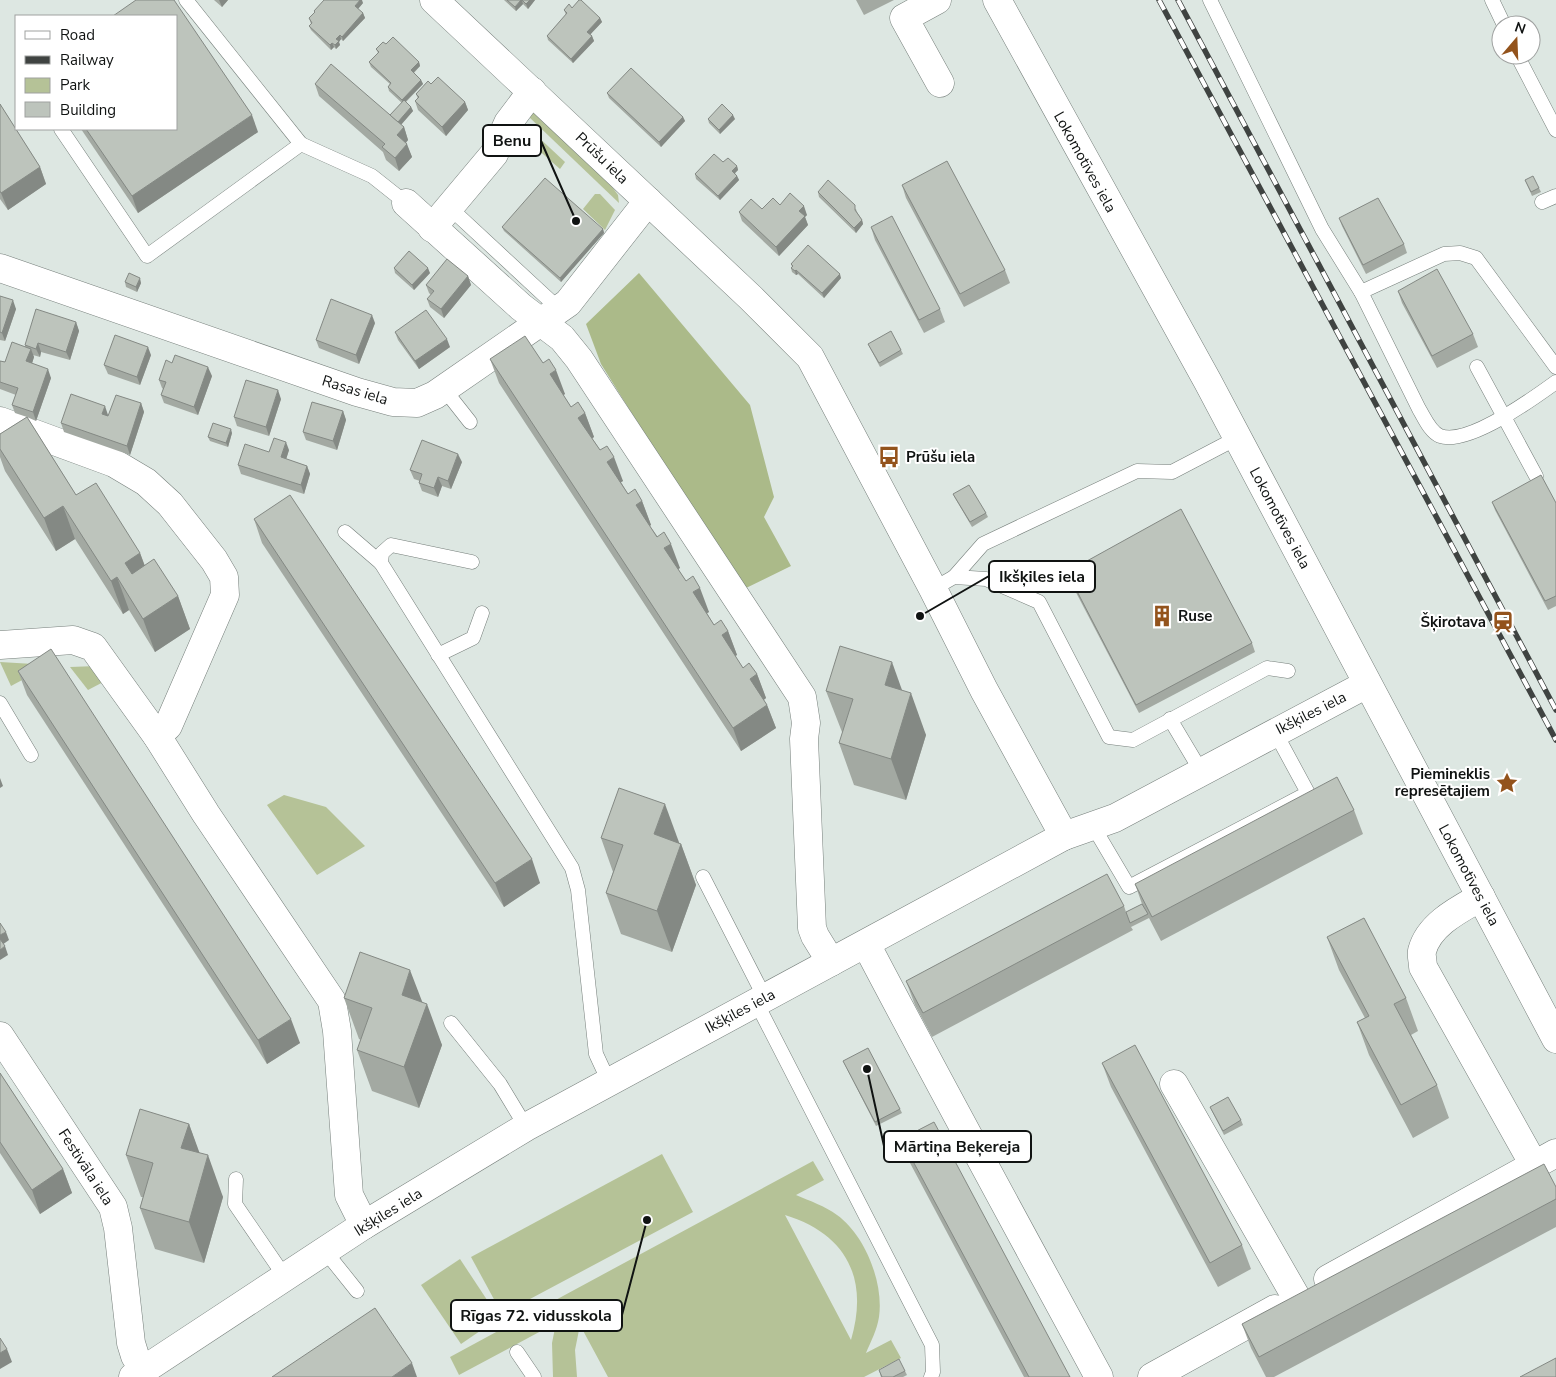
<svg xmlns="http://www.w3.org/2000/svg" width="1556" height="1377" font-family="'Nunito Sans',sans-serif">
  <rect width="100%" height="100%" fill="#dde7e2"/>
  <g fill="#b5c297" fill-rule="evenodd">
    <polygon points="531,109 610,184 618,195 619,203 528,116"/>
    <polygon points="520,120 565,162 560,169 519,133 517,127"/>
    <polygon points="595,194 600,194 615,210 605,230 583,209"/>
    <polygon points="0,662 50,665 11,686"/>
    <polygon points="97,666 109,679 88,690 70,667"/>
    <polygon points="284,795 326,807 365,846 317,875 267,805"/>
    <polygon points="662,1154 693,1212 502,1314 471,1257"/>
    <path d="M813 1161 824 1180 796 1195C810 1201 825 1206 837 1215 865 1235 884 1283 879 1317 877 1330 871 1341 866 1353L891 1340 901 1358 864 1377H608L580 1325 575 1350 577 1377H553L552 1343 556 1323 459 1375 450 1357ZM785 1215C847 1234 869 1279 851 1340Z"/>
    <polygon points="460,1259 499,1318 461,1344 421,1285"/>
  </g>
  <polygon fill="#abba89" points="639,273 750,405 774,497 764,517 791,566 742,590 601,364 586,324"/>
  <g fill="none" stroke-linecap="round" stroke-linejoin="round">
    <g stroke="#767f7b" stroke-width="15">
      <g id="lane">
        <polyline points="186,0 301,144"/>
        <polyline points="1210,0 1322,229 1361,292 1444,254 1460,253 1476,258 1556,367"/>
        <polyline points="1492,0 1504,25"/>
        <polyline points="1517,55 1556,130"/>
        <polyline points="61,129 147,256 301,144 372,176 406,203"/>
        <polyline points="1542,202 1556,196"/>
        <polyline points="449,207 559,309"/>
        <path d="M1361 292 1419 409C1424 417 1430 432 1440 436 1468 446 1534 398 1556 382"/>
        <polyline points="1477,367 1536,476"/>
        <polyline points="444,389 470,422"/>
        <polyline points="345,532 381,563"/>
        <polyline points="472,562 391,545 382,553 381,563 572,868 578,890 596,1054 609,1082"/>
        <polyline points="954,577 983,544 1137,471 1172,472 1237,438"/>
        <polyline points="933,589 954,577 986,579 1039,602 1109,737 1133,740 1267,668 1288,671"/>
        <polyline points="438,655 473,638 482,613"/>
        <polyline points="0,703 31,755"/>
        <polyline points="1170,719 1201,771"/>
        <polyline points="1093,826 1129,887 1308,793 1275,732"/>
        <polyline points="703,877 765,998"/>
        <polyline points="756,1002 932,1345 933,1372 931,1377"/>
        <polyline points="451,1023 500,1084 526,1127"/>
        <polyline points="236,1179 235,1204 285,1277"/>
        <polyline points="325,1251 357,1291"/>
        <polyline points="517,1352 534,1377"/>
      </g>
    </g>
    <g stroke="#767f7b" stroke-width="29">
      <g id="street">
        <polyline points="937,0 904,18 940,83"/>
        <polyline points="406,203 521,307 562,338 579,359 802,697 806,723 804,739 812,928 815,936 831,962"/>
        <polyline points="432,228 494,154 508,123 532,91"/>
        <polyline points="0,268 357,392 393,402 417,403 435,395 568,303 648,201"/>
        <polyline points="0,421 114,463 146,482 170,504 214,560 224,577 225,595 168,726 157,736"/>
        <polyline points="0,645 73,640 93,647 157,736 206,814 332,1001 337,1031 349,1195 364,1225"/>
        <path d="M1481 897C1460 909 1429 924 1422 951 1421 955 1423 962 1423 967L1534 1165"/>
        <path d="M866 944C942 1089 1021 1233 1099 1377"/>
        <polyline points="0,1036 113,1207 118,1228 131,1343 135,1356 144,1370"/>
        <polyline points="1174,1084 1296,1297"/>
        <polyline points="1328,1279 1556,1153"/>
        <polyline points="133,1377 364,1225 526,1127 1064,836"/>
        <polyline points="1152,1377 1275,1309"/>
      </g>
    </g>
    <g stroke="#767f7b" stroke-width="29">
      <g id="secondary">
        <polyline points="434,0 751,298 810,357 933,589 984,690 1064,836 1115,818 1367,684"/>
        <polyline points="997,0 1208,382 1556,1039"/>
      </g>
    </g>
    <use href="#lane" stroke="#fff" stroke-width="14"/>
    <use href="#street" stroke="#fff" stroke-width="28"/>
    <use href="#secondary" stroke="#fff" stroke-width="28"/>
    <g stroke="#3f4341" stroke-width="5.5">
      <g id="rail">
        <polyline points="1159,0 1556,740"/>
        <polyline points="1178,0 1556,710"/>
      </g>
    </g>
    <use href="#rail" stroke="#fff" stroke-width="4" stroke-dasharray="11" stroke-linecap="butt"/>
  </g>
  <g fill="#a3a9a2">
    <polygon points="214,0 228,0 222,7"/>
    <polygon points="504,0 535,0 528,9 523,4 516,11"/>
    <polygon points="856,0 894,0 864,15"/>
    <polygon points="363,3 358,9 363,13 365,18 343,41 341,39 339,42 340,45 336,49 334,47 331,50 311,30 309,26 311,24 309,18 315,13 314,11"/>
    <polygon points="572,8 600,18 602,22 590,34 592,36 594,41 573,63 548,40 547,36 566,15 564,10"/>
    <polygon points="386,44 419,62 420,66 414,73 421,80 423,84 406,102 411,107 413,111 401,125 404,127 408,140 406,143 412,157 399,171 386,160 383,152 319,96 315,84 390,115 402,103 389,91 388,87 390,84 371,67 369,62 378,53 376,49"/>
    <polygon points="431,84 465,102 468,110 446,136 418,110 415,101 418,99 416,94"/>
    <polygon points="607,93 683,117 685,121 661,147 609,98"/>
    <polygon points="0,104 40,167 46,184 8,210 0,199"/>
    <polygon points="708,119 735,119 720,134 709,123"/>
    <polygon points="81,129 176,129 258,132 138,213"/>
    <polygon points="723,162 737,166 738,170 735,173 737,176 739,180 720,200 696,179 695,174"/>
    <polygon points="1525,180 1539,188 1541,192 1532,196"/>
    <polygon points="902,185 1005,270 1010,283 964,307 906,198"/>
    <polygon points="818,192 856,209 857,212 862,220 863,224 856,233 819,197"/>
    <polygon points="780,205 807,215 805,217 808,225 779,256 742,221 739,212 762,209"/>
    <polygon points="1339,218 1404,244 1407,253 1366,274 1342,226"/>
    <polygon points="502,227 603,229 604,233 561,282 504,231"/>
    <polygon points="871,227 940,309 945,322 924,333 875,240"/>
    <polygon points="791,264 841,278 824,298 798,274 796,275 792,272 791,268 792,267"/>
    <polygon points="394,268 430,273 414,290 395,273"/>
    <polygon points="468,276 471,285 444,318 430,307 427,299 431,295 429,293 426,285"/>
    <polygon points="125,282 141,283 137,292 126,287"/>
    <polygon points="1398,291 1473,334 1478,347 1437,368 1402,303"/>
    <polygon points="0,296 16,309 5,341 0,340"/>
    <polygon points="76,322 79,331 70,360 41,352 40,357 33,355 34,357 32,363 51,378 36,421 27,417 76,495 140,553 145,566 178,596 190,629 155,652 129,610 123,614 75,539 56,551 5,471 0,457 0,434 27,417 15,413 12,405 16,395 0,389 0,361 5,362 25,347 25,345"/>
    <polygon points="375,323 359,364 319,348 316,340"/>
    <polygon points="395,332 450,347 419,369 398,340"/>
    <polygon points="868,344 901,350 903,354 880,367 870,348"/>
    <polygon points="151,355 140,385 108,374 104,365"/>
    <polygon points="490,359 543,363 565,394 563,395 571,407 585,413 594,437 592,438 600,450 623,481 621,482 628,494 642,501 651,525 650,526 680,568 678,569 686,581 709,612 707,613 714,625 728,631 737,655 735,656 743,668 757,674 766,698 764,700 767,705 776,728 741,751 499,383"/>
    <polygon points="172,363 212,376 198,415 164,403 161,395 163,389 162,388 159,380"/>
    <polygon points="281,399 269,436 237,426 234,417"/>
    <polygon points="141,403 144,412 130,455 64,432 61,423 108,415 108,416"/>
    <polygon points="343,411 346,420 337,450 306,440 303,432"/>
    <polygon points="232,433 228,447 210,441 208,437"/>
    <polygon points="289,450 286,459 307,466 310,474 304,494 241,474 238,465 269,452"/>
    <polygon points="462,462 451,489 442,486 438,497 422,491 419,483 420,481 414,479 410,470"/>
    <polygon points="953,494 986,513 988,517 972,527 955,498"/>
    <polygon points="1492,502 1556,503 1556,606 1548,610 1495,510"/>
    <polygon points="254,519 540,883 504,907 262,543"/>
    <polygon points="1067,572 1252,643 1255,652 1139,713 1070,581"/>
    <polygon points="18,671 300,1043 267,1064 27,695"/>
    <polygon points="826,691 902,691 926,735 906,800 854,785 839,743 843,733 842,732"/>
    <polygon points="1354,810 1363,834 1161,941 1149,918 1131,927 1133,930 932,1037 915,1005 906,981 1124,906 1126,912 1142,904 1135,884"/>
    <polygon points="601,838 681,844 696,885 672,952 621,934 606,893 613,872"/>
    <polygon points="1327,937 1406,998 1418,1031 1411,1035 1437,1085 1449,1118 1413,1138 1369,1055 1357,1022 1365,1018 1339,970"/>
    <polygon points="344,998 422,1002 442,1045 419,1108 372,1091 357,1050 361,1040 359,1039"/>
    <polygon points="843,1061 900,1109 902,1113 876,1126"/>
    <polygon points="1102,1063 1242,1245 1251,1269 1218,1287 1111,1087"/>
    <polygon points="0,1073 63,1169 72,1193 40,1214 0,1153"/>
    <polygon points="1210,1107 1241,1120 1243,1125 1224,1135"/>
    <polygon points="189,1124 199,1153 223,1197 204,1263 155,1249 140,1208 143,1197 141,1197 126,1155"/>
    <polygon points="901,1139 1070,1377 1024,1377 910,1163"/>
    <polygon points="1556,1187 1556,1227 1274,1377 1266,1377 1251,1348 1242,1324"/>
    <polygon points="879,1370 905,1371 907,1375 903,1377 881,1377"/>
  </g>
  <g fill="#848984">
    <polygon points="219,0 228,0 222,7"/>
    <polygon points="360,0 362,0 363,3 357,10 355,6"/>
    <polygon points="521,0 522,0 523,4 516,11 515,7"/>
    <polygon points="530,0 535,0 528,9 526,4"/>
    <polygon points="363,13 365,18 343,41 342,37"/>
    <polygon points="600,18 602,22 589,36 587,32"/>
    <polygon points="340,35 341,39 339,42 340,45 336,49 335,45 336,39"/>
    <polygon points="592,36 594,41 573,63 571,59"/>
    <polygon points="332,43 334,47 331,50 330,45"/>
    <polygon points="419,62 420,66 412,74 411,70"/>
    <polygon points="421,80 423,84 403,104 402,100"/>
    <polygon points="465,102 468,110 446,136 442,127"/>
    <polygon points="411,107 413,111 399,127 397,122"/>
    <polygon points="252,115 258,132 138,213 132,196"/>
    <polygon points="733,115 735,119 720,134 719,130"/>
    <polygon points="683,117 685,121 661,147 659,142"/>
    <polygon points="404,127 408,140 401,148 397,135"/>
    <polygon points="407,144 412,157 399,171 395,158"/>
    <polygon points="737,166 738,170 733,175 732,171"/>
    <polygon points="40,167 46,184 8,210 1,193"/>
    <polygon points="737,176 739,180 720,200 718,196"/>
    <polygon points="804,206 807,215 805,217 808,225 779,256 776,247 799,211"/>
    <polygon points="862,220 863,224 856,233 854,228"/>
    <polygon points="603,229 604,233 561,282 560,278"/>
    <polygon points="428,268 430,273 414,290 412,285"/>
    <polygon points="796,270 798,274 796,275 795,271"/>
    <polygon points="840,274 841,278 824,298 822,293"/>
    <polygon points="468,276 471,285 444,318 441,309"/>
    <polygon points="140,278 141,283 137,292 136,287"/>
    <polygon points="13,300 16,309 5,341 2,333"/>
    <polygon points="372,315 375,323 359,364 356,355"/>
    <polygon points="76,322 79,331 70,360 66,352"/>
    <polygon points="447,339 450,347 419,369 415,361"/>
    <polygon points="38,343 41,352 40,357 36,349"/>
    <polygon points="148,347 151,355 140,385 137,377"/>
    <polygon points="31,349 34,357 30,370 26,361"/>
    <polygon points="208,367 212,376 198,415 194,407"/>
    <polygon points="48,369 51,378 36,421 33,412"/>
    <polygon points="556,370 565,394 559,398 550,374"/>
    <polygon points="278,390 281,399 269,436 266,427"/>
    <polygon points="141,403 144,412 130,455 127,446"/>
    <polygon points="105,406 108,415 105,423 102,414"/>
    <polygon points="343,411 346,420 337,450 333,441"/>
    <polygon points="585,413 594,437 587,442 578,418"/>
    <polygon points="231,429 232,433 228,447 226,443"/>
    <polygon points="286,442 289,450 284,466 281,457"/>
    <polygon points="458,454 462,462 451,489 448,481"/>
    <polygon points="614,457 623,481 616,485 607,462"/>
    <polygon points="307,466 310,474 304,494 301,485"/>
    <polygon points="438,477 442,486 438,497 434,488"/>
    <polygon points="642,501 651,525 644,529 636,505"/>
    <polygon points="63,506 75,539 56,551 44,518"/>
    <polygon points="671,544 680,568 673,572 664,548"/>
    <polygon points="140,553 152,586 137,596 125,563"/>
    <polygon points="117,577 129,610 123,614 111,581"/>
    <polygon points="700,588 709,612 702,616 693,592"/>
    <polygon points="178,596 190,629 155,652 143,619"/>
    <polygon points="728,631 737,655 730,659 722,635"/>
    <polygon points="892,662 907,704 885,685"/>
    <polygon points="757,674 766,698 759,703 750,679"/>
    <polygon points="911,693 926,735 906,800 891,759"/>
    <polygon points="767,705 776,728 741,751 733,728"/>
    <polygon points="0,778 3,786 0,788"/>
    <polygon points="665,804 680,845 654,834"/>
    <polygon points="681,844 696,885 672,952 657,911"/>
    <polygon points="532,859 540,883 504,907 495,883"/>
    <polygon points="6,932 9,940 2,945 0,941 0,935"/>
    <polygon points="5,946 8,955 0,960 0,950"/>
    <polygon points="410,970 425,1009 427,1004 442,1045 419,1108 404,1067 402,995"/>
    <polygon points="291,1019 300,1043 267,1064 258,1040"/>
    <polygon points="189,1124 204,1165 181,1148"/>
    <polygon points="208,1155 223,1197 204,1263 189,1222"/>
    <polygon points="63,1169 72,1193 40,1214 32,1190"/>
    <polygon points="7,1349 12,1362 0,1369 0,1353"/>
    <polygon points="412,1363 417,1377 392,1377"/>
  </g>
  <g fill="#bdc4bc" stroke="#848984">
    <polygon points="136,0 174,0 252,115 132,196 86,129 176,129 176,16 113,16"/>
    <polygon points="324,0 360,0 355,6 363,13 342,37 340,35 336,39 339,41 335,45 332,43 330,45 309,26 312,23 309,18 315,12 314,11"/>
    <polygon points="507,0 521,0 515,7"/>
    <polygon points="522,0 530,0 526,4"/>
    <polygon points="579,0 581,0 600,18 587,32 592,36 571,59 547,36 567,13 564,10 569,4 572,8"/>
    <polygon points="393,37 419,62 411,70 421,80 402,100 388,87 391,83 369,62 379,52 376,49 383,42 386,44"/>
    <polygon points="331,64 404,127 397,135 407,144 395,158 382,147 385,144 315,84"/>
    <polygon points="631,68 683,117 659,142 607,93"/>
    <polygon points="438,77 465,102 442,127 415,101 419,97 416,94 428,81 431,84"/>
    <polygon points="404,100 411,107 398,122 390,115"/>
    <polygon points="0,104 40,167 1,193 0,191"/>
    <polygon points="722,104 733,115 719,130 708,119"/>
    <polygon points="714,154 723,162 728,158 737,166 732,171 737,176 718,196 695,174"/>
    <polygon points="947,161 1005,270 960,294 902,185"/>
    <polygon points="1533,176 1539,188 1531,192 1525,180"/>
    <polygon points="545,178 603,229 560,278 502,227"/>
    <polygon points="828,180 855,205 855,210 862,220 854,228 818,192"/>
    <polygon points="790,193 804,206 799,211 805,216 776,247 739,212 751,199 762,209 773,198 780,205"/>
    <polygon points="1378,198 1404,244 1363,265 1339,218"/>
    <polygon points="892,216 940,309 919,320 871,227"/>
    <polygon points="808,245 840,274 822,293 796,270 795,271 791,268 793,266 791,264"/>
    <polygon points="409,251 428,268 412,285 394,268"/>
    <polygon points="447,259 468,276 441,309 427,299 434,291 426,285"/>
    <polygon points="1437,269 1473,334 1432,356 1398,291"/>
    <polygon points="129,273 140,278 136,287 125,282"/>
    <polygon points="0,296 13,300 2,333 0,332"/>
    <polygon points="331,299 372,315 356,355 316,340"/>
    <polygon points="36,309 76,322 66,352 38,343 36,349 25,345"/>
    <polygon points="426,310 447,339 415,361 395,332"/>
    <polygon points="891,331 901,350 879,363 868,344"/>
    <polygon points="115,335 148,347 137,377 104,365"/>
    <polygon points="525,336 543,363 549,359 556,370 550,374 571,407 578,402 585,413 578,418 600,450 607,446 614,457 607,462 628,494 635,489 642,501 636,505 657,537 664,532 671,544 664,548 686,581 693,576 700,588 693,592 714,625 721,620 728,631 722,635 743,668 749,663 757,674 750,679 767,705 733,728 490,359"/>
    <polygon points="12,342 31,349 26,361 48,369 33,412 12,405 18,388 0,382 0,361 5,362"/>
    <polygon points="175,355 208,367 194,407 161,395 166,382 159,380 166,360 172,363"/>
    <polygon points="246,380 278,390 266,427 234,417"/>
    <polygon points="71,394 105,406 102,414 108,416 116,395 141,403 127,446 61,423"/>
    <polygon points="312,402 343,411 333,441 303,432"/>
    <polygon points="27,417 76,495 96,483 140,553 125,563 132,574 154,559 178,596 143,619 117,577 111,581 63,506 44,518 0,449 0,434"/>
    <polygon points="213,423 231,429 226,443 208,437"/>
    <polygon points="274,438 286,442 281,457 307,466 301,485 238,465 245,444 269,452"/>
    <polygon points="422,440 458,454 448,481 438,477 434,488 419,483 422,474 410,470"/>
    <polygon points="1541,475 1556,503 1556,596 1545,601 1492,502"/>
    <polygon points="969,485 986,513 970,522 953,494"/>
    <polygon points="290,495 532,859 495,883 254,519"/>
    <polygon points="1181,509 1252,643 1136,705 1067,572"/>
    <polygon points="840,646 892,662 885,685 911,693 891,759 839,743 853,699 826,691"/>
    <polygon points="51,649 291,1019 258,1040 18,671"/>
    <polygon points="1337,777 1354,810 1152,917 1135,884"/>
    <polygon points="619,788 665,804 654,834 681,844 657,911 606,893 623,845 601,838"/>
    <polygon points="1107,874 1124,906 923,1013 906,981"/>
    <polygon points="1142,904 1148,914 1130,923 1126,912"/>
    <polygon points="1364,918 1406,998 1394,1004 1437,1085 1401,1105 1357,1022 1369,1016 1327,937"/>
    <polygon points="0,923 6,932 0,935"/>
    <polygon points="0,939 5,946 0,950"/>
    <polygon points="360,952 410,970 402,995 427,1004 404,1067 357,1050 372,1008 344,998"/>
    <polygon points="1135,1045 1242,1245 1210,1263 1102,1063"/>
    <polygon points="868,1048 900,1109 875,1122 843,1061"/>
    <polygon points="0,1073 63,1169 32,1190 0,1142"/>
    <polygon points="1228,1097 1241,1120 1223,1131 1210,1107"/>
    <polygon points="140,1109 189,1124 181,1148 208,1155 189,1222 140,1208 153,1163 126,1155"/>
    <polygon points="934,1122 1070,1377 1029,1377 901,1139"/>
    <polygon points="1544,1164 1556,1187 1556,1199 1259,1357 1242,1324"/>
    <polygon points="375,1308 412,1363 392,1377 272,1377"/>
    <polygon points="0,1338 7,1349 0,1353"/>
    <polygon points="1556,1358 1556,1377 1520,1377"/>
    <polygon points="899,1359 905,1371 893,1377 882,1377 879,1370"/>
  </g>
  <defs>
    <g id="bus-bare" transform="scale(1.725)"><path d="M-5-6H5V4H4V6H2V4H-2V6H-4V4H-5ZM-3.5-4V0h7V-4ZM-3.5 1.2v1.5H-2V1.2ZM2 1.2v1.5H3.5V1.2Z" fill="#93531c" stroke="#fff" stroke-width="2.5" paint-order="stroke"/></g>
    <g id="building-bare" transform="scale(1.725)"><path d="M-4-6H4V6H1V3H-1V6H-4ZM-2.5-4.3h1.7v1.8h-1.7ZM.8-4.3h1.7v1.8H.8ZM-2.5-1h1.7V.8h-1.7ZM.8-1h1.7V.8H.8Z" fill="#93531c" stroke="#fff" stroke-width="2.5" paint-order="stroke"/></g>
    <g id="station-bare" transform="scale(1.725)"><path d="M-3-6H3Q5-6 5-4V2Q5 4 3 4L4.5 6H3L1.5 4h-3L-3 6H-4.5L-3 4Q-5 4-5 2V-4Q-5-6-3-6ZM-3.5-4v3h7v-3ZM-3.5 1v1.5H-2V1ZM2 1v1.5H3.5V1Z" fill="#93531c" stroke="#fff" stroke-width="2.5" paint-order="stroke"/></g>
    <g id="sight-bare" transform="scale(1.725)"><path d="M0-6L1.8-2.2L6-1.7L2.9 1.2L3.7 5.4L0 3.3L-3.7 5.4L-2.9 1.2L-6-1.7L-1.8-2.2Z" fill="#93531c" stroke="#fff" stroke-width="2.5" paint-order="stroke"/></g>
  </defs>
  <g fill-rule="evenodd">
    <use href="#bus-bare" x="889" y="457"/>
    <use href="#building-bare" x="1162" y="616"/>
    <use href="#station-bare" x="1503" y="622"/>
    <use href="#sight-bare" x="1507" y="783"/>
  </g>
  <g text-anchor="middle" stroke-width="4" stroke-linejoin="round" paint-order="stroke">
    <g font-size="15" fill="#101312" stroke="#fff">
      <text transform="translate(602 158) rotate(44)" y="5">Prūšu iela</text>
      <text transform="translate(1085 162) rotate(61)" y="5">Lokomotīves iela</text>
      <text transform="translate(355 390) rotate(17)" y="5">Rasas iela</text>
      <text transform="translate(1280 518) rotate(62)" y="5">Lokomotīves iela</text>
      <text transform="translate(1311 713) rotate(-27)" y="5">Ikšķiles iela</text>
      <text transform="translate(1469 875) rotate(62)" y="5">Lokomotīves iela</text>
      <text transform="translate(740 1011) rotate(-28)" y="5">Ikšķiles iela</text>
      <text transform="translate(86 1167) rotate(57)" y="5">Festivāla iela</text>
      <text transform="translate(388 1212) rotate(-32)" y="5">Ikšķiles iela</text>
    </g>
    <g font-size="15" font-weight="bold" fill="#101312" stroke="#fff" text-anchor="start">
      <text x="906" y="462">Prūšu iela</text>
      <text x="1178" y="621">Ruse</text>
      <text x="1486" y="627" text-anchor="end">Šķirotava</text>
      <text x="1490" y="779" text-anchor="end">Piemineklis<tspan x="1490" dy="17">represētajiem</tspan></text>
    </g>
  </g>
  <path fill="none" stroke="#101312" stroke-width="2" d="M576 221L541 141M920 616L989 576M867 1069L884 1146M647 1220L622 1315"/>
  <g fill="#101312" stroke="#fff" stroke-width="2">
    <circle cx="576" cy="221" r="5"/>
    <circle cx="920" cy="616" r="5"/>
    <circle cx="867" cy="1069" r="5"/>
    <circle cx="647" cy="1220" r="5"/>
  </g>
  <g fill="#fff" stroke="#101312" stroke-width="2">
    <rect x="483" y="125" width="58" height="31" rx="5"/>
    <rect x="989" y="561" width="106" height="31" rx="5"/>
    <rect x="884" y="1131" width="147" height="31" rx="5"/>
    <rect x="451" y="1300" width="171" height="31" rx="5"/>
  </g>
  <g font-size="16" text-anchor="middle" font-weight="bold" fill="#101312">
    <text x="512" y="146">Benu</text>
    <text x="1042" y="582">Ikšķiles iela</text>
    <text x="957" y="1152">Mārtiņa Beķereja</text>
    <text x="536" y="1321">Rīgas 72. vidusskola</text>
  </g>
  <rect x="15" y="15" width="162" height="115" fill="#ffffff" stroke="#9fa1a0"/>
  <rect x="25" y="31" width="25" height="8" fill="#ffffff" stroke="#9fa1a0"/>
  <text x="60" y="40" font-size="15" fill="#101312">Road</text>
  <rect x="25" y="56" width="25" height="8" fill="#3f4341" stroke="#9fa1a0"/>
  <text x="60" y="65" font-size="15" fill="#101312">Railway</text>
  <rect x="25" y="78" width="25" height="15" fill="#b5c297" stroke="#9fa1a0"/>
  <text x="60" y="90" font-size="15" fill="#101312">Park</text>
  <rect x="25" y="102" width="25" height="15" fill="#bdc4bc" stroke="#9fa1a0"/>
  <text x="60" y="115" font-size="15" fill="#101312">Building</text>
  <g transform="translate(1516 40) rotate(19)"><circle r="24" fill="#ffffff" stroke="#9fa1a0"/>
  <path d="M0-4L9 19L0 12L-9 19Z" fill="#93531c"/>
  <text y="-8" font-size="14" font-weight="bold" text-anchor="middle" fill="#101312">N</text>
  </g>
</svg>
